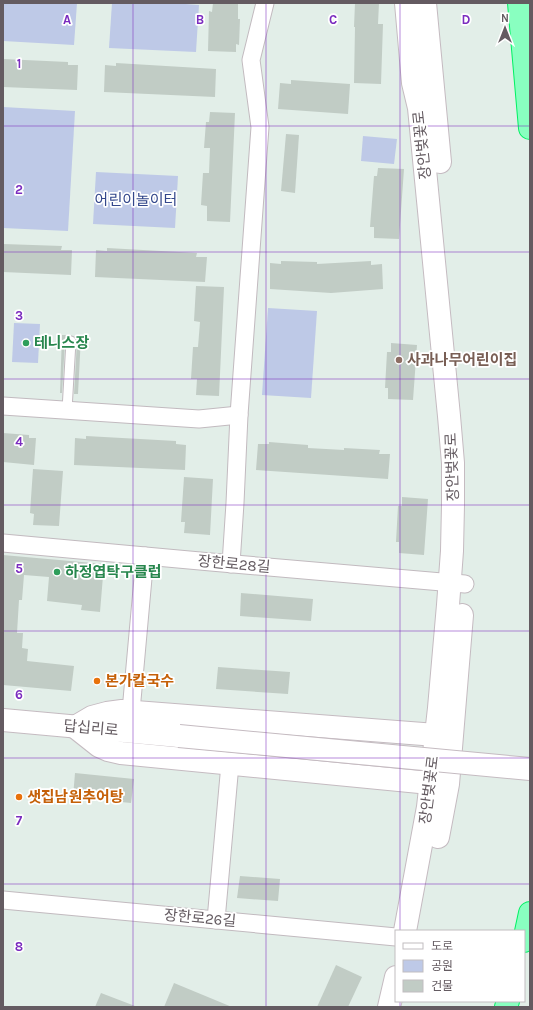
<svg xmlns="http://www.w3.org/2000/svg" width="533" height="1010" font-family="Karla,'Noto Sans KR',sans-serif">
  <rect width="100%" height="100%" fill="#e2eee8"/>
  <g fill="#bec9e7">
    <polygon points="3,3 77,3 74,45 3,41"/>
    <polygon points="112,3 172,3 199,5 196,52 109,48"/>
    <polygon points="3,107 75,111 68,231 3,228"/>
    <polygon points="363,136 397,139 394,164 361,161"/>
    <polygon points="96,172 178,176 175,228 93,224"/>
    <polygon points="268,308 317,311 311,398 262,395"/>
    <polygon points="14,323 40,324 38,363 12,362"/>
  </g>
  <g fill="#c1ccc5">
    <polygon points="213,3 238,3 238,19 240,19 239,45 236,44 236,52 208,51 209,11 212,12"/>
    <polygon points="355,3 379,3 378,24 383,24 381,84 354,83 355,27 354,27"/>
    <polygon points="3,59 68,62 68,65 78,65 77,90 3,87"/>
    <polygon points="116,63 216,69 215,97 104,92 105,65 116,66"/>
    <polygon points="291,80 350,84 348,114 278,109 280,83 291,84"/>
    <polygon points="210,112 235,113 230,222 207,221 207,206 201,205 203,173 209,173 210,148 204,148 206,122 209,122"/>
    <polygon points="286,134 299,135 295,193 281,191"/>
    <polygon points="378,168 404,169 399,239 374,238 374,227 370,227 374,176 377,176"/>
    <polygon points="3,244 62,246 61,250 72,250 71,275 3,272"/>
    <polygon points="107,248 197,253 196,257 207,257 205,282 95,277 96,250 107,251"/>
    <polygon points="281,261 317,262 317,264 371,261 371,265 382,264 383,289 331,293 270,289 270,263 281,264"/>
    <polygon points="196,286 224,287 219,396 196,395 197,379 191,379 193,347 198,347 200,322 194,321"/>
    <polygon points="62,335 69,335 66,337 65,341 62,393 60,393"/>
    <polygon points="74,336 81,336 78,394 74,394 77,341 76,338"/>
    <polygon points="391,343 417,345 413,400 388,399 388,388 385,388 387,352 391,352"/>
    <polygon points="3,433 29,435 29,438 36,438 34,465 3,462"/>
    <polygon points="86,436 176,441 176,444 186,445 185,470 74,465 75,438 86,439"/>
    <polygon points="269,442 308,445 308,448 344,450 344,448 380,450 379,454 390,454 388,479 256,470 258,444 269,444"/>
    <polygon points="33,469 63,471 59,526 33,525 34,514 30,513"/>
    <polygon points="184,477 213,479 210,535 184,533 185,522 181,522"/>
    <polygon points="402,497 428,499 424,555 399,553 399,542 396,542 398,506 402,506"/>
    <polygon points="3,555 104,564 100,612 81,610 82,605 47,601 49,577 24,575 22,600 19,600 17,633 23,633 22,648 28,649 27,661 74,666 71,691 3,685"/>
    <polygon points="241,593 313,599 311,621 240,616"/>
    <polygon points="218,667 290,672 288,694 216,689"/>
    <polygon points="75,773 134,779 131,803 73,797"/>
    <polygon points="240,876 280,879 278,901 237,898"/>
    <polygon points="336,965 362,977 348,1007 317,1007"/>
    <polygon points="174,983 232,1007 164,1007"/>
    <polygon points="101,993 135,1006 135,1007 95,1007"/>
  </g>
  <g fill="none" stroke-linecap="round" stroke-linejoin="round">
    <g stroke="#c2babf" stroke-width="11">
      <polyline id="lane" points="67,410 71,341"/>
    </g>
    <g stroke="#c2babf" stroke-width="19">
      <g id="street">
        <polyline points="3,406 199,419 239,415"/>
        <polyline points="3,543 211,562 465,584"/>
        <polyline points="231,564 235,503 239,415 260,127 251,60 265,3"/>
        <polyline points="131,711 145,556"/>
        <polyline points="3,900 396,937"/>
        <polyline points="216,920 230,764"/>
      </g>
    </g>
    <g stroke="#c5bbc1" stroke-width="24">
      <g id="secondary">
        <polyline points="425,3 440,162"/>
        <polyline points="3,720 179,736"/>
        <polyline points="430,783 121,753 108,750 99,746 75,727 92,717 107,713 122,711 436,735"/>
        <polyline points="438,837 448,784 462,615"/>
        <polyline points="405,931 428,807 439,708 448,605 452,551 453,505 453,463 449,416 419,108 413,83 406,3"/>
        <polyline points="389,1007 396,977"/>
      </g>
    </g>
    <g stroke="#00f163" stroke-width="24">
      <g id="highway">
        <polyline points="519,3 530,128"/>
        <polyline points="524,941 530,913"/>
        <polyline points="506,1007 508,1001"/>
      </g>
    </g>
    <use href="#lane" stroke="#fff" stroke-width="9"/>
    <use href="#street" stroke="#fff" stroke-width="17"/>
    <use href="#secondary" stroke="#fff" stroke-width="22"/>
    <use href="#highway" stroke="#89ffc0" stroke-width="22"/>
    <g stroke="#c5bbc1" stroke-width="24" stroke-linecap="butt">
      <polyline id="secondary-bridge" points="179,736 530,769"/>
    </g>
    <use href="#secondary-bridge" stroke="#fff" stroke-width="22"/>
  </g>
  <path fill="none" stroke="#7b2cbf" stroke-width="1" stroke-opacity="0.55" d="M133 3V1007M266 3V1007M400 3V931M3 126H530M3 252H530M3 379H530M3 505H530M3 631H530M3 758H530M3 884H530M400 1001V1007"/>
  <g fill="#2e9e5b" stroke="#fff" stroke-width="1.5">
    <circle cx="26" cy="343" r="4"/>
    <circle cx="57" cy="572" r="4"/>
  </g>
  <circle fill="#8d6e63" stroke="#fff" stroke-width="1.5" cx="399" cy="360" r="4"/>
  <g fill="#e8710a" stroke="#fff" stroke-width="1.5">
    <circle cx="97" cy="681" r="4"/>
    <circle cx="19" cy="797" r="4"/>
  </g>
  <g text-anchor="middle" stroke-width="3.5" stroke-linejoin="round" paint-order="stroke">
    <g font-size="15" fill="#645b61" stroke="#fff">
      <text transform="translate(422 145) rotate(-96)" y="5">장안벚꽃로</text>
      <text transform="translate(452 467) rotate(-92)" y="5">장안벚꽃로</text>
      <text transform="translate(234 564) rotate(5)" y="5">장한로28길</text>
      <text transform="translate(91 728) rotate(5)" y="5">답십리로</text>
      <text transform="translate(429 790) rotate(-83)" y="5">장안벚꽃로</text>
      <text transform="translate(200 918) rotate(5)" y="5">장한로26길</text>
    </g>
    <g font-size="15" fill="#33478b" stroke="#fff">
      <text x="136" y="205">어린이놀이터</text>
    </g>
    <g font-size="15" font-weight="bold" fill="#27864d" stroke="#fff" text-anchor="start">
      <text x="34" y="348">테니스장</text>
      <text x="65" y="577">하정엽탁구클럽</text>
    </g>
    <g font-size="15" font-weight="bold" fill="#785e54" stroke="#fff" text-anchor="start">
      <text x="407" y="365">사과나무어린이집</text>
    </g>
    <g font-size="15" font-weight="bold" fill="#c56008" stroke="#fff" text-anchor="start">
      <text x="105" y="686">본가칼국수</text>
      <text x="27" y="802">샛집남원추어탕</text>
    </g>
  </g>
  <g font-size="13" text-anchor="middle" font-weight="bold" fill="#7b2cbf" stroke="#fff" stroke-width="3.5" stroke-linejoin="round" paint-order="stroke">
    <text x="67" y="24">A</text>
    <text x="200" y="24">B</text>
    <text x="333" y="24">C</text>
    <text x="466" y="24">D</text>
    <text x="19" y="68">1</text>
    <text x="19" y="194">2</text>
    <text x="19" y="320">3</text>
    <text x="19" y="446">4</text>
    <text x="19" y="573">5</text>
    <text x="19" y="699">6</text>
    <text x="19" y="825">7</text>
    <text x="19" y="951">8</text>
  </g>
  <rect width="533" height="1010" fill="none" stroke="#645b61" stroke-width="8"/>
  <rect x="395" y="930" width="130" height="72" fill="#ffffff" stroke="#c1bdc0"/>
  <rect x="403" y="943" width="20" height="6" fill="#ffffff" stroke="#c1bdc0"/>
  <text x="431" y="950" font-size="12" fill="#645b61">도로</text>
  <rect x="403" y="960" width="20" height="12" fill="#bec9e7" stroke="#c1bdc0"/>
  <text x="431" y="970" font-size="12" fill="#645b61">공원</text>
  <rect x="403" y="980" width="20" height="12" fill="#c1ccc5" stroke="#c1bdc0"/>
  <text x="431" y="990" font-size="12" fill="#645b61">건물</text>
  <g transform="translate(505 28)" stroke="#ffffff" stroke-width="3" paint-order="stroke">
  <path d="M0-3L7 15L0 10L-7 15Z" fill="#645b61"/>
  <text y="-6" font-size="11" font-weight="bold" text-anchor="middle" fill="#645b61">N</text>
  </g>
</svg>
